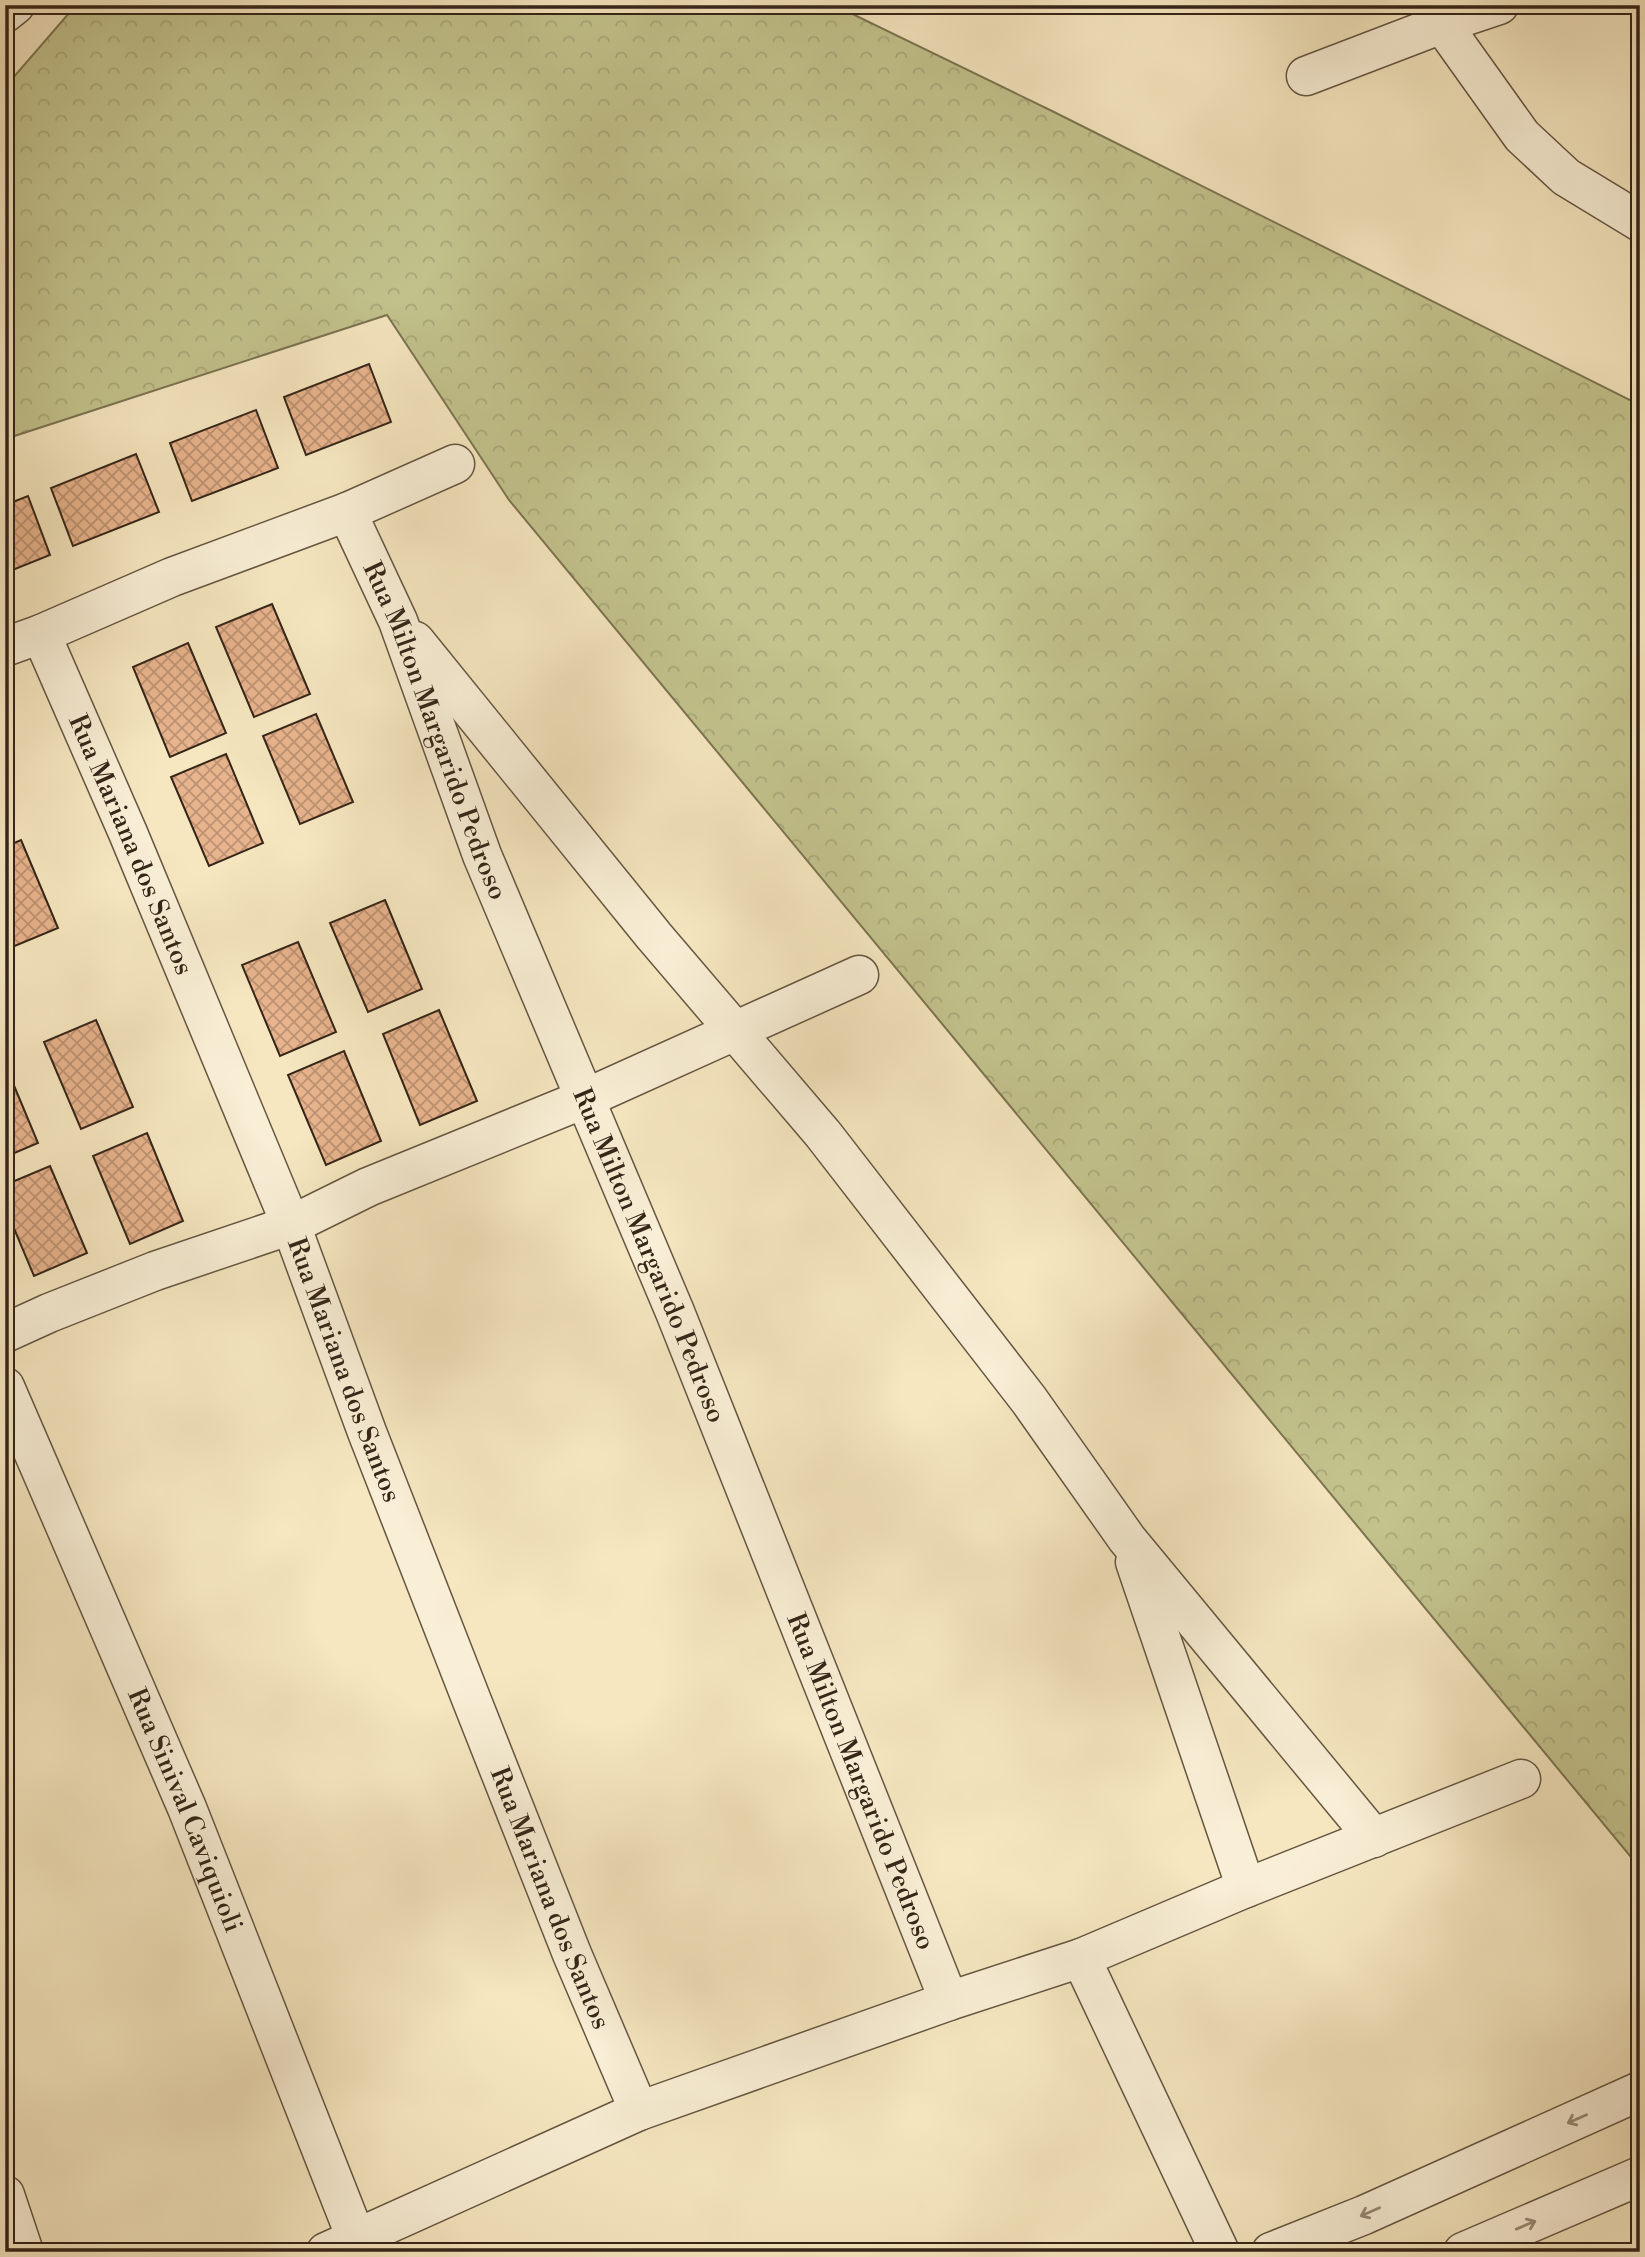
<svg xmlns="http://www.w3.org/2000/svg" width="1645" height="2257" font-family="'Libre Bodoni',serif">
  <defs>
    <pattern id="forest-crowns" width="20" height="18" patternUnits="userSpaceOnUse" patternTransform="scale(1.75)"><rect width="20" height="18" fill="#c3c38d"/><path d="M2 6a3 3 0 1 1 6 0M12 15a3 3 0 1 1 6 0" fill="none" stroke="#a8a779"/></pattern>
    <pattern id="building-cross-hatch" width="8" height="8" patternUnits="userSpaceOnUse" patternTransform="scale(1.75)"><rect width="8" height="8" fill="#e8b48d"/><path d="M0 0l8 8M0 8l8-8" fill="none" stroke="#bd9272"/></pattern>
  </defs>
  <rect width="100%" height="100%" fill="#f6e7c0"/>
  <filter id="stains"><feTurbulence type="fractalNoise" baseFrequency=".00286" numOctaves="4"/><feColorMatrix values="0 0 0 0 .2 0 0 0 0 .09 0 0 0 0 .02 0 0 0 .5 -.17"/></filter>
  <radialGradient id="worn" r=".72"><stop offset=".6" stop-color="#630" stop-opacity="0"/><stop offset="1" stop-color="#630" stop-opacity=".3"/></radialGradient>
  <polygon fill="url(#forest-crowns)" stroke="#7c7452" stroke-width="2" points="76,5 834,5 1052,111 1640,405 1640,1868 509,500 387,315 5,439 5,87"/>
  <g fill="url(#building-cross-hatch)" stroke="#352518" stroke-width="2">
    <polygon points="369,364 391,422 306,455 284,397"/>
    <polygon points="256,410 278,468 192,501 170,443"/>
    <polygon points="136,454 159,512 73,546 51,488"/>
    <polygon points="28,496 50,555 5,573 5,505"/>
    <polygon points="272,604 310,694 254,717 216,627"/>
    <polygon points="188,643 226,733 170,757 133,667"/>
    <polygon points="316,714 353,802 300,824 263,736"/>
    <polygon points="226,754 263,843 209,866 171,777"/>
    <polygon points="21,840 58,928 5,950 5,847"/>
    <polygon points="385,900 422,989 368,1012 330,923"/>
    <polygon points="298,942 336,1032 280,1056 242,965"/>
    <polygon points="439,1010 477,1101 420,1125 383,1034"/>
    <polygon points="96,1020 133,1107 81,1129 44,1042"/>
    <polygon points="344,1051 381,1141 326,1165 288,1075"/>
    <polygon points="5,1064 38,1143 5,1157"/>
    <polygon points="147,1133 183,1221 130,1244 93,1156"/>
    <polygon points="50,1166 87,1253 34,1276 5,1207 5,1185"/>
  </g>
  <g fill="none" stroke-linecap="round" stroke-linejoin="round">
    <g stroke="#655642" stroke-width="41">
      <g id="minor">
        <polyline points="5,13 15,5"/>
        <polyline points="1442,24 1522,136 1566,177 1640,222"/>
        <polyline points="1306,76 1442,24 1499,5"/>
        <path id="s1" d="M347 512 398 621 482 855 675 1312 949 2001"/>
        <path id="s2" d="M41 634 128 833 291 1225 367 1432 472 1701 572 1954 639 2111"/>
        <polyline points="415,641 654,936 823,1134 1029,1400 1127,1539 1374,1838"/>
        <polyline points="5,647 41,634 172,577 347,512 455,464"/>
        <polyline points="5,1333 49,1313 155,1271 291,1225 368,1187 584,1099 859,975"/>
        <path id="s3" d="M5 1387 187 1808 356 2238"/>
        <polyline points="1135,1562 1246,1888"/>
        <polyline points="1081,1958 1220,2252"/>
        <polyline points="5,2195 24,2252"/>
        <polyline points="326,2252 639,2111 949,2001 1081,1958 1246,1888 1521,1779"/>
        <polyline points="1271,2252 1364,2215 1640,2091"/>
        <polyline points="1463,2252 1640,2176"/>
      </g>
    </g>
    <use href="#minor" stroke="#f9efd6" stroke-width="38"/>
  </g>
  <defs><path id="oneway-shaft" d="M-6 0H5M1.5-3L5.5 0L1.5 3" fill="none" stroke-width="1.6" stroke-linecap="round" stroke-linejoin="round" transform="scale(1.75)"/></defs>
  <g stroke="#978a77">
    <use href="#oneway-shaft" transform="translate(1577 2119) rotate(156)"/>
    <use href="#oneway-shaft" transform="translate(1370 2212) rotate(156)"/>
    <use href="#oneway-shaft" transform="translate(1526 2225) rotate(-23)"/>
  </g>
  <g text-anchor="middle" stroke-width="5" stroke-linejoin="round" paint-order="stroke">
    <g font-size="26" fill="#352518" stroke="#f9efd6">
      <text dy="9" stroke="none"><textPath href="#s1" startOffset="236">Rua Milton Margarido Pedroso</textPath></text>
      <text dy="9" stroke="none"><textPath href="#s2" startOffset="229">Rua Mariana dos Santos</textPath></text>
      <text dy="9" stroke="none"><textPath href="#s1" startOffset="803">Rua Milton Margarido Pedroso</textPath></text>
      <text dy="9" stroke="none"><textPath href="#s2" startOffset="796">Rua Mariana dos Santos</textPath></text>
      <text dy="9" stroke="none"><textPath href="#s1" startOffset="1370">Rua Milton Margarido Pedroso</textPath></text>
      <text dy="9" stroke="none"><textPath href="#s3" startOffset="460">Rua Sinival Caviquioli</textPath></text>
      <text dy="9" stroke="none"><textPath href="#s2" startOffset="1363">Rua Mariana dos Santos</textPath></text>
    </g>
  </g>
  <rect width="1645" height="2257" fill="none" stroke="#f6e7c0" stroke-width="28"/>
  <rect x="7" y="7" width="1631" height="2243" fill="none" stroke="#352518" stroke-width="3.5"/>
  <rect x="14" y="14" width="1617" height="2229" fill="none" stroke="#352518" stroke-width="2"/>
  <rect width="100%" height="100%" filter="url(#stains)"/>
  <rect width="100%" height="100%" fill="url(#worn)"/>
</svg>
